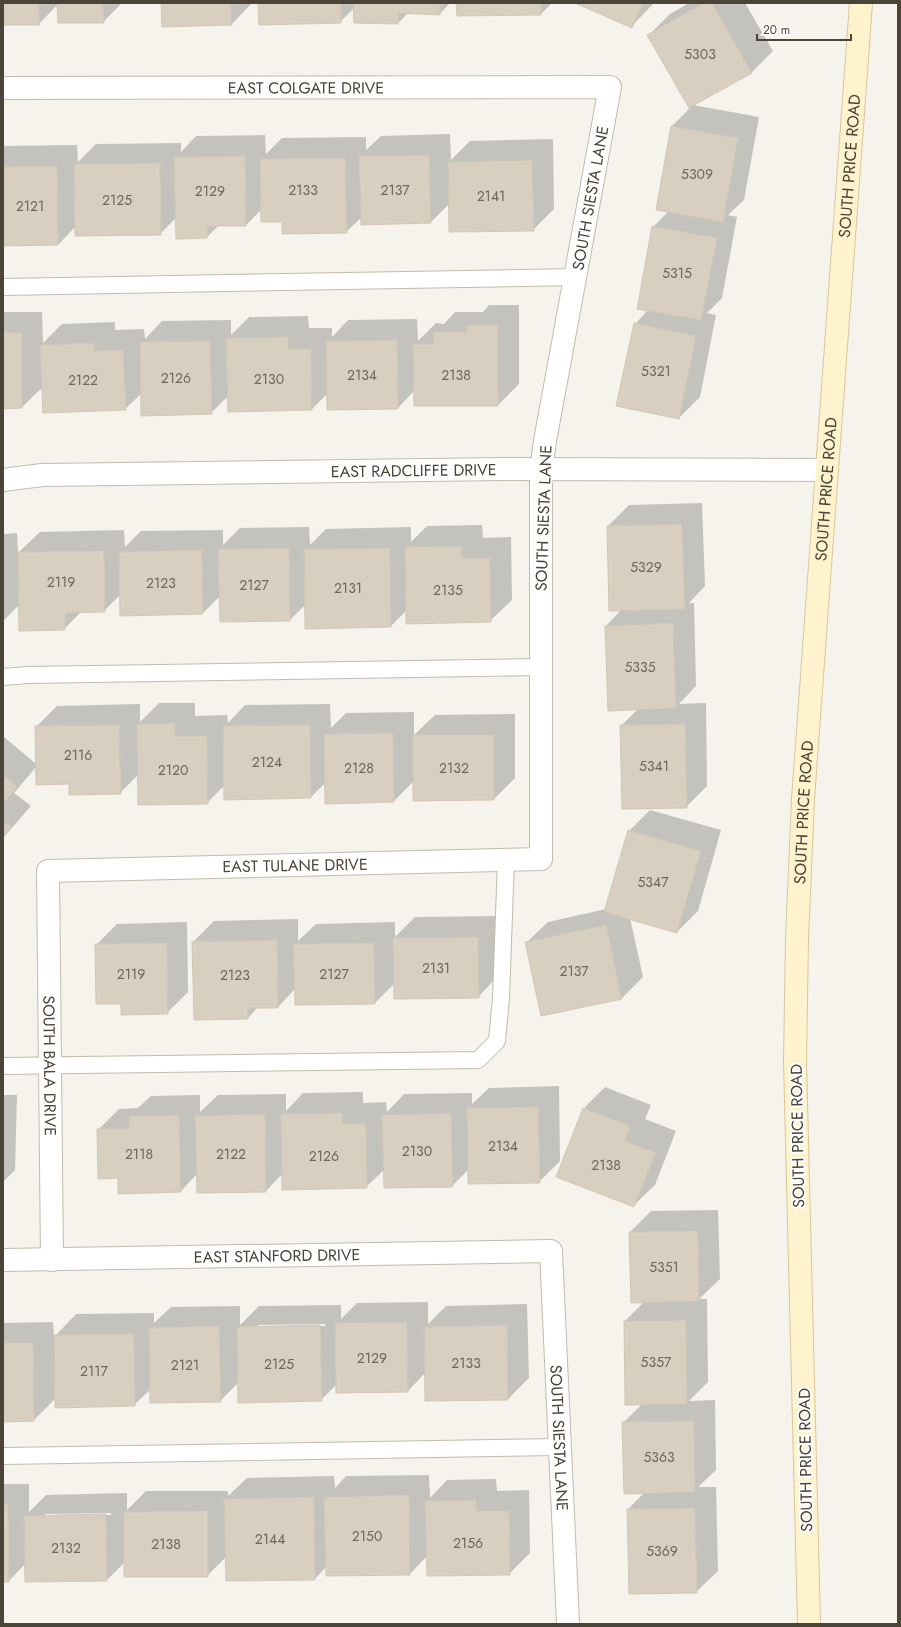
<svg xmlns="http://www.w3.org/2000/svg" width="901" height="1627" font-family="Jost,sans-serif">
  <rect width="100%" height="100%" fill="#f6f3ec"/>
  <g fill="#0003" fill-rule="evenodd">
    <polygon points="3,3 122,3 103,22 58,4 39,24 3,24"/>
    <polygon points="162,3 252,3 232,24"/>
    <polygon points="259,3 450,3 440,14 408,13 398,23 354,8 340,22"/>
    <polygon points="457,3 552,3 541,14"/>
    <polygon points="578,3 654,3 631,27"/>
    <polygon points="689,3 745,3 773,51 752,72 693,105 759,117 744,200 728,215 737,217 722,298 707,313 716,315 700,397 679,418 635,324 648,310 653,227 669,211 672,126 690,108 649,35 670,14"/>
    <polygon points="450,134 451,160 470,141 553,139 554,209 533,230 450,203 431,222 362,224 362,217 346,232 283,221 262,209 246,225 219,225 207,237 176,218 160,234 76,226 58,245 3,245 3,146 77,145 78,162 96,144 181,143 181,152 196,136 265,135 266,154 282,138 366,137 366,150 381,136"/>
    <polygon points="489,305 519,305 519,384 498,405 415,390 398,408 328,393 312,409 228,396 211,413 142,393 125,409 43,387 22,407 3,408 4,312 42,312 43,343 62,324 115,322 115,330 144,329 145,339 162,321 231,320 231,335 249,317 308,316 309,328 332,328 332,337 348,320 417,319 418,341 436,323 444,324 455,312 483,312"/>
    <polygon points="702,503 705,586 689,603 694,603 696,686 679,704 706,703 707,786 686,807 622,725 638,709 606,626 622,609 608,526 629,505"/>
    <polygon points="482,525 483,538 511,537 512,600 490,621 407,610 391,626 306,604 290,620 220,596 203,613 120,595 104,611 81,612 64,629 20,604 3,621 3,534 17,533 18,553 40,532 124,530 125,547 141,531 223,530 223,545 240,528 309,527 310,545 326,529 411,527 411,542 427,526"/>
    <polygon points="159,703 195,703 195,716 227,715 228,723 245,705 330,704 331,728 346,713 414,712 414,735 435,715 515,714 515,778 494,799 414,800 414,781 394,801 326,782 311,797 225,785 207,803 139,774 120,793 70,783 36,767 14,793 31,806 3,838 3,736 36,764 36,727 57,706 140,704 140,722"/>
    <polygon points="650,810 721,830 698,911 677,932 630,918 643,977 622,998 526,943 548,922 606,909 629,831"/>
    <polygon points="498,916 499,975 478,997 395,983 375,1003 296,1004 295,989 278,1007 258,1007 248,1018 195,1019 193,942 214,921 298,919 298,941 316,924 395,922 395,937 415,917"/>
    <polygon points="187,922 188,992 167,1013 122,1003 96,945 117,924"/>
    <polygon points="559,1086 560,1161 539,1182 469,1169 452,1186 384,1170 366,1187 283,1173 266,1191 197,1174 181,1191 119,1177 98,1130 119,1109 138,1108 151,1096 200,1095 200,1112 218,1095 286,1094 286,1111 303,1093 363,1092 363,1103 386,1102 387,1112 404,1094 472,1093 472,1104 489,1088"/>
    <polygon points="605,1087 651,1105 645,1119 676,1131 655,1185 633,1206 584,1108"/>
    <polygon points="3,1095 17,1095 15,1170 3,1182"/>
    <polygon points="718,1210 720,1279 699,1299 707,1299 708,1382 689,1401 715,1400 716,1470 698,1487 716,1487 718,1571 696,1592 628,1509 645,1492 623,1423 642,1404 625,1321 645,1301 630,1232 651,1211"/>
    <path d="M428 1302V1324L446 1306 527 1304 529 1378 508 1399 425 1373 408 1391 337 1384 321 1400 239 1382 220 1401 151 1389 134 1405 56 1398 34 1420 3 1421V1323L53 1322 54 1337 76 1314 154 1313V1323L171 1307 240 1306V1325L259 1306 341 1305V1319L357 1303ZM325 1324V1326L258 1327V1325Z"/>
    <path d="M429 1475 430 1498 447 1480 496 1479 497 1491 529 1490 530 1553 509 1574 427 1556 410 1574 326 1567 315 1579 226 1557 207 1576 125 1562 107 1580 26 1563 9 1581H3V1484H29V1512L46 1495 127 1493V1510L146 1491H228V1496L247 1478 334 1476 335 1488 346 1476ZM111 1513V1515L45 1516V1514Z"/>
  </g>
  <g fill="#d8cfc1" stroke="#d3c7b4">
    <rect x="3" y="3" width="36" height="22"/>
    <polygon points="57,3 103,3 104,23 58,23"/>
    <polygon points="161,3 231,3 232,25 162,27"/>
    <polygon points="258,3 341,3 341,23 259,25"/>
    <polygon points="353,3 440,3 440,15 399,13 398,24 354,23"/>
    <polygon points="456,3 541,3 541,15 457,16"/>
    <polygon points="575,3 643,3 632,28"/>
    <polygon points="704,3 712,3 752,73 689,108 647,35"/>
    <polygon points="671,126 738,138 723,222 656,210"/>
    <polygon points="429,155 431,223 361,225 359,156"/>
    <polygon points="245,156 246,226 207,226 207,238 176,239 174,157"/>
    <polygon points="345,158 347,233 282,234 282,222 261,222 260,159"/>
    <polygon points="532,160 534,231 449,232 448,162"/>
    <polygon points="160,163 161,235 75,236 74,164"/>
    <polygon points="57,166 58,245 3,246 3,167"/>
    <polygon points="652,226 717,238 701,320 637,309"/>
    <polygon points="634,323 696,336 679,419 616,406"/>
    <polygon points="467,325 498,325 498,406 414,406 413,344 434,344 433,332 467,332"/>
    <polygon points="22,332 22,408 3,409 3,333"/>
    <polygon points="288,337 288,349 311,349 312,410 228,412 226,338"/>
    <polygon points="397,340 398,409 327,410 326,341"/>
    <polygon points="210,341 212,414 141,416 140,342"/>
    <polygon points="94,343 94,351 123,350 126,410 43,413 40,345"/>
    <polygon points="682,524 685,609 609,611 607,526"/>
    <polygon points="462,546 462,558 490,558 491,622 406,624 405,547"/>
    <polygon points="289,548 290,621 220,622 218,549"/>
    <polygon points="390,548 391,627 305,629 304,549"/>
    <polygon points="202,550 203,614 120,616 119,552"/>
    <polygon points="104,551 105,612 65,613 65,630 19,631 18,552"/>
    <polygon points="673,623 676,708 608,711 605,626"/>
    <polygon points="175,723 175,736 207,736 208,804 138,805 137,724"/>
    <polygon points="685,724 687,808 622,809 620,725"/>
    <polygon points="119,725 121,794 69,795 69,784 36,785 35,726"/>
    <polygon points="310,725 311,798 224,800 223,726"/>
    <polygon points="393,733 394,802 325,804 324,734"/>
    <polygon points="413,735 494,735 494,800 413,801"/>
    <polygon points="3,775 17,787 3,804"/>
    <polygon points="3,821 11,827 3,836"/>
    <polygon points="628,830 701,851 677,933 604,912"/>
    <polygon points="606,925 622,999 541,1016 525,942"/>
    <polygon points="478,937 479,998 394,999 393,938"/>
    <polygon points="277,940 278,1008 248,1008 248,1019 194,1020 192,942"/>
    <polygon points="167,943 168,1014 121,1015 121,1004 96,1004 95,944"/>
    <polygon points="374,943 375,1004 295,1005 293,944"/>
    <polygon points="538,1107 540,1183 468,1184 467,1108"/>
    <polygon points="583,1108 630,1126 625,1141 656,1153 634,1207 556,1177"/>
    <polygon points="342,1113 343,1124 366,1123 367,1188 282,1190 281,1114"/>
    <polygon points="451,1113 453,1187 384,1188 382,1115"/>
    <polygon points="265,1114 266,1192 197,1193 195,1116"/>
    <polygon points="179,1115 181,1192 118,1194 118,1178 98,1179 97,1129 129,1129 129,1116"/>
    <polygon points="698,1231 699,1301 631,1303 629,1232"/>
    <polygon points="686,1320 687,1404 625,1405 624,1321"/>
    <polygon points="407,1322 408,1392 336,1393 335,1323"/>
    <polygon points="320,1325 322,1401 238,1403 237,1327"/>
    <polygon points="507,1325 508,1400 425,1401 424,1327"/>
    <polygon points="219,1326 221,1402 150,1403 149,1328"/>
    <polygon points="134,1334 135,1406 55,1408 54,1335"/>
    <polygon points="3,1343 33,1343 34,1421 3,1422"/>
    <polygon points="694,1421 695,1492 624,1494 622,1422"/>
    <polygon points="409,1495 410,1575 326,1576 324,1497"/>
    <polygon points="314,1497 315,1580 226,1581 224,1499"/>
    <polygon points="476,1500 476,1511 509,1511 510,1575 427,1576 425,1501"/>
    <polygon points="3,1504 8,1504 9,1582 3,1582"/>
    <polygon points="695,1508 697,1593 629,1594 627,1509"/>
    <polygon points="208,1511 208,1577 124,1577 124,1512"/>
    <polygon points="106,1514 107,1581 25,1582 24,1516"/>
  </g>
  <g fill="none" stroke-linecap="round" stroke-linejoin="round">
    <g stroke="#c2bbae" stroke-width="18">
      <g id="lane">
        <polyline points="3,287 576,277"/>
        <polyline points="3,677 28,675 541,667"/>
        <polyline points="3,1066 478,1060 497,1041 501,998 506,859"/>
        <polyline points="3,1456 560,1447"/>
      </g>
    </g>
    <g stroke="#c2bbae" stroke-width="24">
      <g id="street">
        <path id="s1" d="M3 88 610 87 545 441 541 470V859L48 871 52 1260"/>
        <path id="s2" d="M3 480 42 475 504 469 825 470"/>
        <path id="s3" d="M3 1260 551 1251 568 1624"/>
      </g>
    </g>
    <g stroke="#d6c79b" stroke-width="24">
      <g id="secondary">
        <path id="s4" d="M809 1624 795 1061 797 939 803 799 861 3"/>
      </g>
    </g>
    <use href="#lane" stroke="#fff" stroke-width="16"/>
    <use href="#street" stroke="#fff" stroke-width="22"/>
    <use href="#secondary" stroke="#fff3cd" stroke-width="22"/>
  </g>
  <g text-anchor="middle" stroke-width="4" stroke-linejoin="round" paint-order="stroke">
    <g font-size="14" fill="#6e675b">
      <text x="700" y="59">5303</text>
      <text x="697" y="179">5309</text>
      <text x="303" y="195">2133</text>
      <text x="395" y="195">2137</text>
      <text x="210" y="196">2129</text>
      <text x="491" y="201">2141</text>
      <text x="117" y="205">2125</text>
      <text x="30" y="211">2121</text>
      <text x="677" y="278">5315</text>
      <text x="656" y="376">5321</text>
      <text x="362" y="380">2134</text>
      <text x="456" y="380">2138</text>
      <text x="176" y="383">2126</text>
      <text x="269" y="384">2130</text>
      <text x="83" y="385">2122</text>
      <text x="646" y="572">5329</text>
      <text x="61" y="587">2119</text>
      <text x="161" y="588">2123</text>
      <text x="254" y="590">2127</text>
      <text x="348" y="593">2131</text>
      <text x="448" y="595">2135</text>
      <text x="640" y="672">5335</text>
      <text x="78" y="760">2116</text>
      <text x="267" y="767">2124</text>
      <text x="654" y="771">5341</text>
      <text x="359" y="773">2128</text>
      <text x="454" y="773">2132</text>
      <text x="173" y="775">2120</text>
      <text x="653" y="887">5347</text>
      <text x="436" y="973">2131</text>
      <text x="574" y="976">2137</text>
      <text x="131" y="979">2119</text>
      <text x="334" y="979">2127</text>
      <text x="235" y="980">2123</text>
      <text x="503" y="1151">2134</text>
      <text x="417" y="1156">2130</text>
      <text x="139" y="1159">2118</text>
      <text x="231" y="1159">2122</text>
      <text x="324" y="1161">2126</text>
      <text x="606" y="1170">2138</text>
      <text x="664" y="1272">5351</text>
      <text x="372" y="1363">2129</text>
      <text x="656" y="1367">5357</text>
      <text x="466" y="1368">2133</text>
      <text x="279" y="1369">2125</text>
      <text x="185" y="1370">2121</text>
      <text x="94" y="1376">2117</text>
      <text x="659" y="1462">5363</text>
      <text x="367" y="1541">2150</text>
      <text x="270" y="1544">2144</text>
      <text x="468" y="1548">2156</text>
      <text x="166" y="1549">2138</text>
      <text x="66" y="1553">2132</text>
      <text x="662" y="1556">5369</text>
    </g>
    <g font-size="16" fill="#4b4439" stroke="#fff">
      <text dy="6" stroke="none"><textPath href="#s1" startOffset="303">EAST COLGATE DRIVE</textPath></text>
      <text dy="6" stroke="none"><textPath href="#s4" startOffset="1460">SOUTH PRICE ROAD</textPath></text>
      <text transform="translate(590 198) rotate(-80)" y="6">SOUTH SIESTA LANE</text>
      <text dy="6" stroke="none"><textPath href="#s2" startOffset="411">EAST RADCLIFFE DRIVE</textPath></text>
      <text dy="6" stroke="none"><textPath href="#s4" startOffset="1136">SOUTH PRICE ROAD</textPath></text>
      <text transform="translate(543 518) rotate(-88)" y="6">SOUTH SIESTA LANE</text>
      <text dy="6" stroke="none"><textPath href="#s4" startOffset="812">SOUTH PRICE ROAD</textPath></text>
      <text transform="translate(295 865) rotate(-1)" y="6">EAST TULANE DRIVE</text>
      <text dy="6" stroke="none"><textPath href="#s1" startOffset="2073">SOUTH BALA DRIVE</textPath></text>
      <text transform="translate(797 1136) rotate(-91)" y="6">SOUTH PRICE ROAD</text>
      <text dy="6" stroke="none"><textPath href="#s3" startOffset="274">EAST STANFORD DRIVE</textPath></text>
      <text dy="6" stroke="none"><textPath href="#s3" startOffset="735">SOUTH SIESTA LANE</textPath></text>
      <text transform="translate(805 1460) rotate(-91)" y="6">SOUTH PRICE ROAD</text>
    </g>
  </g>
  <rect width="901" height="1627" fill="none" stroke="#4b4439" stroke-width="8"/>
  <path d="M757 34v6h94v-6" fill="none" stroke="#4b4439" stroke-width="2"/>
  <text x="763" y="34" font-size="12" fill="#4b4439" stroke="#ffffff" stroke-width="3" paint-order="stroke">20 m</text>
</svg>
